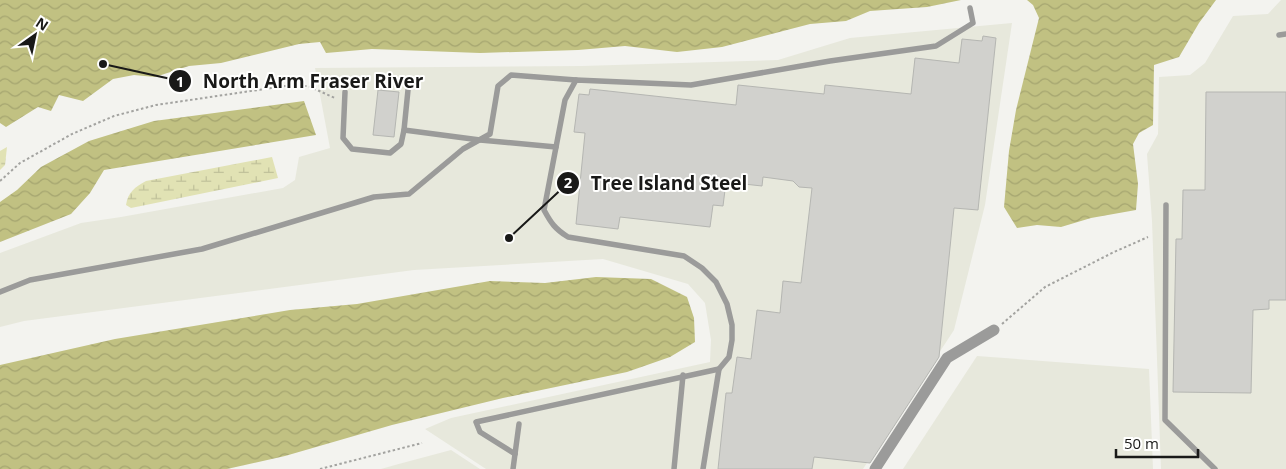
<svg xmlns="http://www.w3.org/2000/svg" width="1286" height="469" font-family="'Open Sans',sans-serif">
  <defs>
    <pattern id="wetland-marsh" width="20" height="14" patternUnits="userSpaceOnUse" patternTransform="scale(1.25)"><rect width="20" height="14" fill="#e1e2b4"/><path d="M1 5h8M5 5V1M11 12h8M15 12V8" fill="none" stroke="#c0c19a"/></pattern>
    <pattern id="water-waves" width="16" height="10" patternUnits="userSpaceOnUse" patternTransform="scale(1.25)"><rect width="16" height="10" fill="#c1c182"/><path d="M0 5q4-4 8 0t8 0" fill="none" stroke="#a5a570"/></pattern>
  </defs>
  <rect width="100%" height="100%" fill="#f3f3ef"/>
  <g fill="#e7e8dc">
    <polygon points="1281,0 1286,0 1286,469 1161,469 1152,221 1147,154 1158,134 1159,77 1190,75 1205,63 1233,16 1268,14"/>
    <polygon points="1012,23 985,205 954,330 863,469 486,469 425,429 451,418 710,362 711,340 705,303 688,284 603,259 414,270 24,321 0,327 0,253 81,223 121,217 283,188 295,180 299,157 330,148 315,68 582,66 778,60 850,38"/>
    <polygon points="977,356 1149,369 1153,469 903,469"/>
    <polygon points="451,450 480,469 381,469 395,465"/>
  </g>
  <g fill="url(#wetland-marsh)">
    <polygon points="7,147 5,165 0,170 0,151"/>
    <path d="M272 157 278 178 131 208 126 205C128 192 135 187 146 181Z"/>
  </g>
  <g fill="url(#water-waves)">
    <polygon points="0,0 961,0 927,7 870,11 846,21 810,24 722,47 677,52 625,46 578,50 480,53 372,49 326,53 320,42 299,44 221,63 189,66 155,77 134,75 113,79 83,101 59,95 51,111 38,107 6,127 0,123"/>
    <polygon points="1027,0 1216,0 1199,23 1179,57 1154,65 1153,125 1139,133 1133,144 1138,184 1136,210 1091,218 1061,227 1037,225 1017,228 1004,207 1009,151 1016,110 1039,18 1033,5"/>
    <polygon points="304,101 316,135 104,170 90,193 71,214 0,242 0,202 17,190 41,167 89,141 154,121"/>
    <polygon points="596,277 651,279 687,297 694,318 695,342 670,357 627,372 503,398 392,425 285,456 227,469 0,469 0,365 115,339 290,310 357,304 490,281 545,283"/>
  </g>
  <g fill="#d1d1cd" stroke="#b5b6b2">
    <polygon points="983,36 996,38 978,210 954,208 939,357 870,463 814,457 812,469 718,469 726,393 732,393 737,357 751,359 757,310 780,313 783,281 801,283 812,188 799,187 793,181 763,177 762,186 726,182 723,206 713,205 710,227 620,217 618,229 576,224 585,133 574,132 579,94 589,95 590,89 736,105 738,85 824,94 825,85 911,94 915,58 959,63 962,39 982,41"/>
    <polygon points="378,90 399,92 394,137 373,135"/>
    <polygon points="1206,92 1286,92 1286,300 1269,300 1269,309 1253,310 1251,393 1173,392 1176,239 1182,239 1183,190 1205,190"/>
  </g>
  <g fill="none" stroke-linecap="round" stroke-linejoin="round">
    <g stroke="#a3a3a0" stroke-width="2" stroke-dasharray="2.5 2.5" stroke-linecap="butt">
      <polyline points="0,181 20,163 72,134 114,116 156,105 285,86 308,86 335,98"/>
      <polyline points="1002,324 1045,287 1114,252 1148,237"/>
      <polyline points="320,469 422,443"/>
    </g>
    <g stroke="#9b9b9a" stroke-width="5.5">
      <polyline points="1279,35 1286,34"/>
      <polyline points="345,92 343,138 352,149 390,153 401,144 404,130 408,90"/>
      <polyline points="404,130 480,140 556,147"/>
      <polyline points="1166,205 1165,420 1215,469"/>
      <polyline points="0,292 30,280 202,249 374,197 409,194 463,149 490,134 498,86 511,75 576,80"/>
      <path d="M515 454 480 432 476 422 719 369 729 357 732 340V325L727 304 716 282 702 268 684 256 568 237C555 229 551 223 544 210L565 100 576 80 691 85 830 61 936 46 973 23 970 8"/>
      <polyline points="513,469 519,424"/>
      <polyline points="674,469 683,375"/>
      <polyline points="703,469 719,369"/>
    </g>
    <polyline stroke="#9b9b9a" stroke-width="11" points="875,469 947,358 994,330"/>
  </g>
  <path fill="none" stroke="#191918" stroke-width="2" d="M103 64L180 81M509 238L568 183"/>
  <g fill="#191918" stroke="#fffffe" stroke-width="2">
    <circle cx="103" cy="64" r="5"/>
    <circle cx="509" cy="238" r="5"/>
    <circle cx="180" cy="81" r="12"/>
    <circle cx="568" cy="183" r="12"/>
  </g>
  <g font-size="15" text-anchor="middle" font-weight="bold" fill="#fff">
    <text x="180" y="87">1</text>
    <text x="568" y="188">2</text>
  </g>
  <g font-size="19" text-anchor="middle" font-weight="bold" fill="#191918" stroke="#fffffe" stroke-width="4" stroke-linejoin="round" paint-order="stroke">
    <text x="313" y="88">North Arm Fraser River</text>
    <text x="669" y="190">Tree Island Steel</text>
  </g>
  <g transform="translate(35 35) rotate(33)" stroke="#fffffe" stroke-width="4" paint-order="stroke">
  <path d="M0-4L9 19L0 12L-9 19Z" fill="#191918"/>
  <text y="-8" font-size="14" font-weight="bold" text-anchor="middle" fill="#191918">N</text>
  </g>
  <path d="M1116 449v8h82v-8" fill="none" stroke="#191918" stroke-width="2.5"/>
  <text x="1124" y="449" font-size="15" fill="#191918" stroke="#fffffe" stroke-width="4" paint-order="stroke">50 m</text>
</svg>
